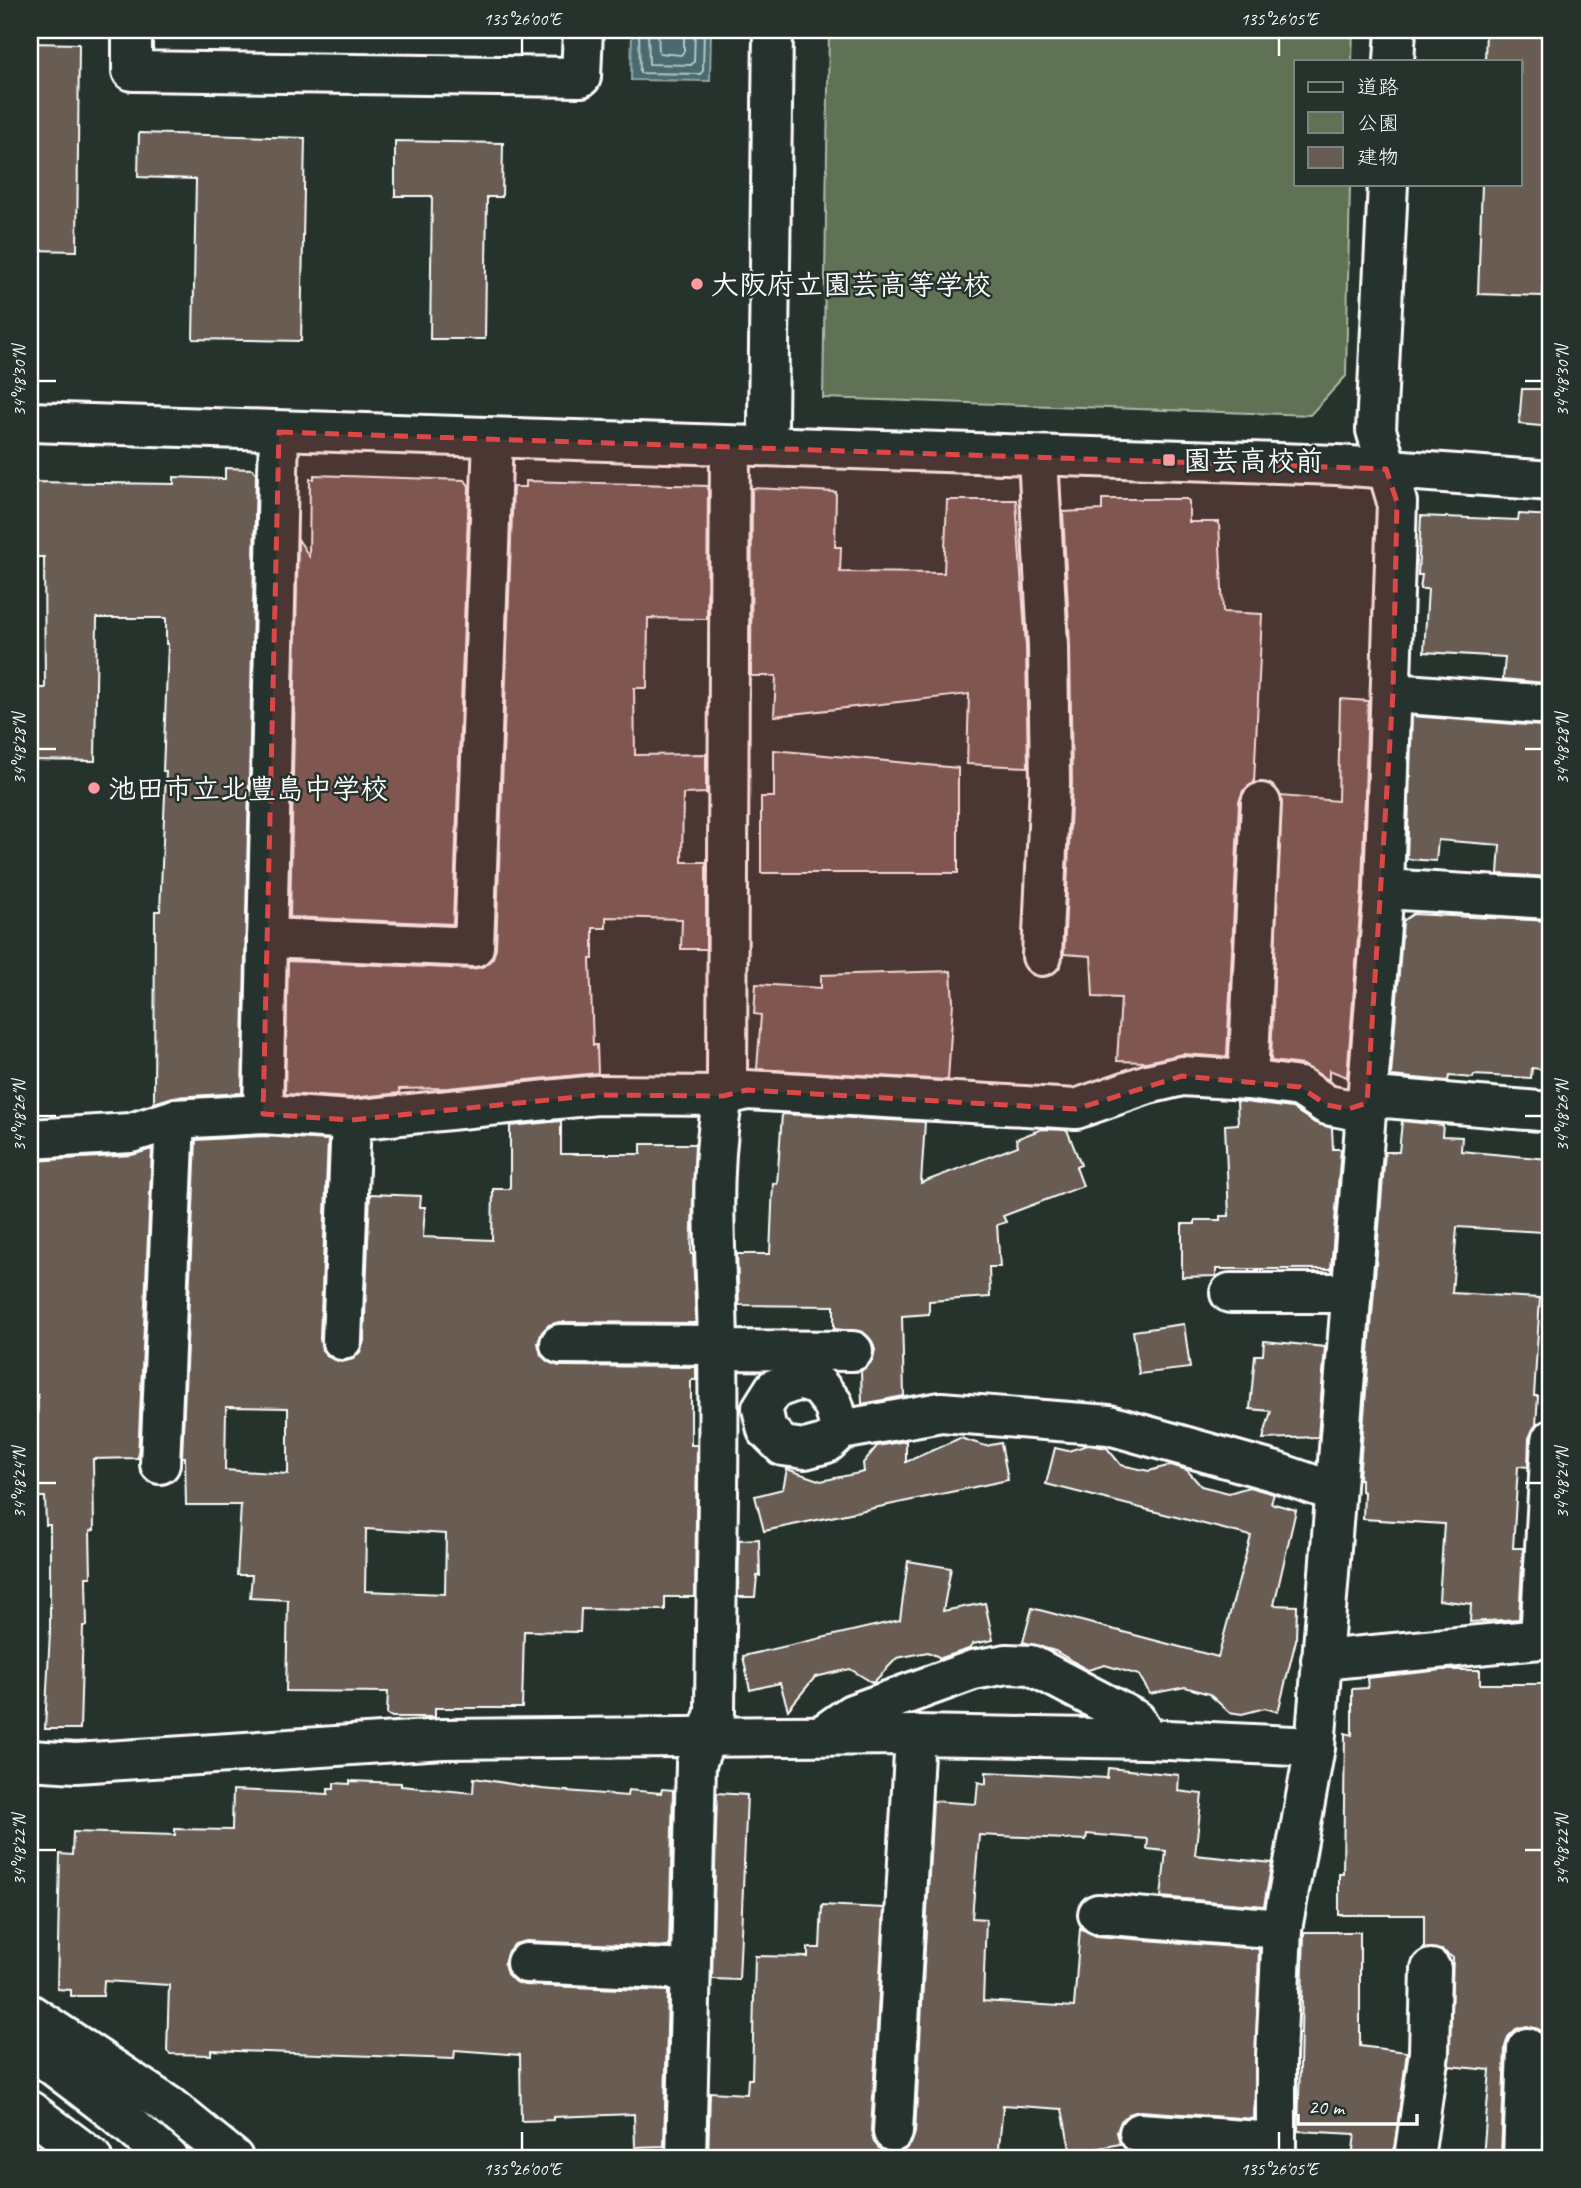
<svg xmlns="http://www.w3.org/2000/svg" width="1581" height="2188" font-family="Caveat,'Klee One',sans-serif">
  <rect width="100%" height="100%" fill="#26332d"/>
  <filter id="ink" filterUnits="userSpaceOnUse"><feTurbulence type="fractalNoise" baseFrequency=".0143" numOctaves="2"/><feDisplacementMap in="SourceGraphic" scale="14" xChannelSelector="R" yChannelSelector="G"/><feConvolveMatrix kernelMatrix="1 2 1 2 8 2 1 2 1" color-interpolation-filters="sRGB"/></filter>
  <g filter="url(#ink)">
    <polygon fill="#607255" stroke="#b0b8aa" stroke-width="2" points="829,30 1353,30 1352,61 1296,61 1296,184 1350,184 1346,376 1310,415 823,398"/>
    <polygon fill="#486b6e" stroke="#91a6a8" stroke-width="2" points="632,30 711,30 710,81 631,80"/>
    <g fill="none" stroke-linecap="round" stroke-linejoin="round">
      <g stroke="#b6c4c5" stroke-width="2">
        <polyline points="639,30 640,73 700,74 703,71 704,30"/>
        <polyline points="648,30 649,64 691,65 694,62 695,30"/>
        <polyline points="658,30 659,53 681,55 684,51 684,30"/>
      </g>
    </g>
    <g fill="#675c53" stroke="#fff" stroke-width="2" fill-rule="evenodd">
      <polygon points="1486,30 1551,30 1551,257 1544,256 1543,296 1478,294 1482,184 1520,184 1520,61 1485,61"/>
      <polygon points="30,43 79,44 77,251 30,250"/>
      <polygon points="139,133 305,138 301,341 193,339 196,179 138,177"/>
      <polygon points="395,141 503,143 502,197 487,197 485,339 430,339 432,196 395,196"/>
      <polygon points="1522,389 1551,389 1551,427 1519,424"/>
      <polygon points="225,468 253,469 256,474 242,1093 173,1097 154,1103 155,911 160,911 166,771 163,771 168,644 166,644 166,618 97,618 95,761 30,760 30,688 45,688 44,557 30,557 30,482 174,484 174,477 225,479"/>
      <polygon points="314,475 465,480 469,486 453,924 290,917 298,539 309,556 310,479 314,479"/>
      <polygon points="526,481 708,486 707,619 648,618 647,688 634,688 635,755 706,754 706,793 683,794 682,862 706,862 706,949 681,949 682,919 606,917 606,928 593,928 593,959 590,959 593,1045 597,1045 598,1073 448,1088 399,1089 400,1093 351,1098 285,1094 288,961 473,969 485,966 493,958 496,948 513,487 526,487"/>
      <polygon points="752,488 836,492 835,547 841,547 840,572 944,573 947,500 1016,500 1026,647 1028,767 967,764 969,694 774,716 776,676 751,676"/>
      <polygon points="1102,499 1186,499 1189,501 1189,522 1219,522 1223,612 1262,614 1254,783 1243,791 1239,802 1227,1057 1183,1054 1146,1062 1117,1061 1121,998 1093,997 1091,956 1064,954 1072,783 1070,646 1063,512 1102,510"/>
      <polygon points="1519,514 1551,516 1551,673 1546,673 1545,683 1503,679 1505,657 1424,652 1428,589 1420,589 1422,575 1418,575 1421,516 1518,520"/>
      <polygon points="1340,699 1368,701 1362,888 1347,1077 1329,1070 1329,1080 1303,1065 1271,1061 1281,796 1338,801"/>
      <polygon points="1412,716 1542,726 1541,738 1551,738 1551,877 1498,874 1500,845 1438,840 1436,861 1407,859"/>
      <polygon points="774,750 958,768 958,873 761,873 761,797 774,797"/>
      <polygon points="1413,914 1551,921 1551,1070 1532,1068 1531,1078 1474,1075 1473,1078 1449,1076 1448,1081 1391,1076 1403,921"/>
      <polygon points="951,971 953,1002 948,1080 757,1069 761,1015 754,1014 756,984 821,988 821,975"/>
      <polygon points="1237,1101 1292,1108 1315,1123 1332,1128 1333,1149 1341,1149 1331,1269 1216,1269 1216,1276 1182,1277 1182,1224 1195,1224 1195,1220 1220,1220 1220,1216 1229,1216 1225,1125 1238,1124"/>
      <polygon points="782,1114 925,1122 921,1183 1018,1146 1016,1139 1042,1129 1067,1130 1081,1165 1076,1167 1083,1186 1003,1216 1006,1222 997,1225 1000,1267 989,1267 990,1297 929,1301 929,1314 902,1316 904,1396 862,1404 861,1371 872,1361 875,1350 872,1341 863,1332 834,1329 834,1306 739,1305 737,1254 770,1254 773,1183 777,1184"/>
      <path d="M561 1121V1154H641V1144H695L691 1254H693L696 1323 559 1322 549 1325 542 1332 538 1343 541 1355 548 1362 559 1366 696 1367V1380H691V1445H697L695 1597H665V1610L581 1609 580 1632 524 1631 522 1708H435V1717H392L387 1714 388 1692 286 1691 288 1600 250 1598 252 1575H237L241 1505H186L185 1457H182L196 1140 263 1136 328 1140 320 1339 322 1350 330 1358 342 1362 353 1359 360 1352 364 1341 370 1194 421 1196 420 1207H425L423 1237 492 1240 493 1189H510V1126ZM226 1407 288 1408V1474L225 1470ZM366 1529 446 1534 445 1594 365 1591Z"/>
      <polygon points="1402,1121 1443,1125 1442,1136 1462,1137 1461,1151 1548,1159 1543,1232 1457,1227 1452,1293 1540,1298 1534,1396 1538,1396 1536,1425 1529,1438 1528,1467 1518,1466 1513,1548 1523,1548 1519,1619 1470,1622 1471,1604 1439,1600 1444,1524 1363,1519 1364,1492 1361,1491 1361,1479 1359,1479 1385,1152 1399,1152"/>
      <polygon points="152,1149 138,1458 93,1459 94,1530 90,1531 91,1577 86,1577 87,1626 83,1626 80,1729 45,1729 50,1631 50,1525 46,1525 45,1497 36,1497 38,1395 33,1395 32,1385 30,1166 33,1166 33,1161 132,1155"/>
      <polygon points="1184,1324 1190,1368 1139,1374 1133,1331"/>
      <polygon points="1264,1341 1325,1347 1318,1437 1263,1439 1271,1411 1250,1409 1255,1355 1263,1355"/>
      <polygon points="960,1438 986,1446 1001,1443 1008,1480 764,1531 755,1496 783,1489 787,1469 821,1481 864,1472 863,1463 877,1446 906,1441 906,1462"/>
      <polygon points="1088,1445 1107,1448 1121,1465 1149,1471 1171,1465 1187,1470 1201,1486 1229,1493 1249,1487 1274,1494 1271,1503 1296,1510 1274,1605 1297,1606 1296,1640 1278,1712 1265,1708 1242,1714 1229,1712 1209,1694 1185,1687 1150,1694 1139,1675 1105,1665 1088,1670 1055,1651 1023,1642 1032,1608 1218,1657 1251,1536 1046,1484 1055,1448 1068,1451"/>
      <polygon points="759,1539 760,1576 757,1576 755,1597 738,1597 739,1540"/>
      <polygon points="908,1561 951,1568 943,1611 985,1603 993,1640 973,1644 969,1649 941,1658 928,1652 897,1658 873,1683 850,1669 815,1677 788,1710 780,1683 750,1690 743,1656 900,1620"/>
      <polygon points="1442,1670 1480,1670 1480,1684 1551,1684 1551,2158 1545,2158 1549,2049 1546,2037 1538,2029 1527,2026 1516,2029 1508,2037 1505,2047 1501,2158 1483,2158 1490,2070 1449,2066 1453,1958 1442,1950 1424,1949 1424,1915 1339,1915 1339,1874 1343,1874 1345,1733 1352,1735 1352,1689 1368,1688 1367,1678"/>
      <polygon points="1108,1768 1179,1775 1178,1791 1202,1794 1195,1855 1272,1863 1264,1906 1161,1897 1166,1851 1147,1849 1148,1839 1087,1834 1086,1840 979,1835 972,1918 986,1919 983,2001 1074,2007 1080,1928 1096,1936 1259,1949 1254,2119 1140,2111 1129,2114 1121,2121 1117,2132 1120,2144 1071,2154 1062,2109 1003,2105 998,2158 708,2158 710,2092 747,2094 748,2079 752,2079 755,1956 808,1957 808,1948 820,1948 822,1905 884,1908 871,2131 874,2142 882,2151 892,2154 902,2152 911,2144 915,2133 933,1801 976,1804 978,1782 986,1784 986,1772 1107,1778"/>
      <polygon points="474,1778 542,1789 627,1796 628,1790 661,1793 662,1789 673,1790 669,1947 526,1941 515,1944 508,1951 504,1963 507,1974 515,1982 524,1985 668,1991 664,2146 635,2147 634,2114 553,2117 553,2120 521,2121 520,2055 455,2050 454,2059 211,2050 211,2055 170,2054 167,2051 169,1985 104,1981 103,1996 71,1996 71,1990 57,1989 60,1854 72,1855 73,1832 175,1835 175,1829 232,1830 233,1790 328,1794 328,1789 334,1789 334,1783 350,1784 350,1781 401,1783 401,1786 473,1793"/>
      <polygon points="717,1793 747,1795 739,1980 712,1979"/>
      <polygon points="1304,1932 1360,1932 1360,2046 1407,2052 1393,2158 1352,2158 1355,2134 1298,2131"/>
    </g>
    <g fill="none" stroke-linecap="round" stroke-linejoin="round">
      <g stroke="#fff" stroke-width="44">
        <g id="minor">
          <polyline points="132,30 132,71 581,77 583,30"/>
          <polyline points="1394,61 1396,30"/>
          <polyline points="30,422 1337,465 1551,481"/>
          <polyline points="768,424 773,30"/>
          <polyline points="1038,456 1048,646 1050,783 1042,956"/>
          <polyline points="1393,693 1551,705"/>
          <polyline points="1384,889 1551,899"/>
          <polyline points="267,938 474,947 493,438"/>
          <polyline points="1248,1080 1261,803"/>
          <polyline points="263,1114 279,432"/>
          <polyline points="30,1139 131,1133 175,1119 263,1114 351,1120 597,1095 723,1096 747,1090 1076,1109 1148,1084 1182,1076 1248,1080 1300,1087 1327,1105 1348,1109 1386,1098 1551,1112"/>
          <polyline points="1230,1293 1352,1293"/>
          <polyline points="342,1340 351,1120"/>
          <polyline points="560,1344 718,1345"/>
          <polyline points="718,1350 853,1351"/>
          <polyline points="841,1430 833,1404 819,1386 799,1380 774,1389 762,1408 767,1430 783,1446 805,1449 827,1443 841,1430 941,1412 1109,1425 1276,1472 1335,1492"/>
          <polyline points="160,1464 175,1119"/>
          <polyline points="1540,1639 1551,1440"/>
          <polyline points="1321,1660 1551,1638"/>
          <polyline points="825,1733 852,1714 973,1670 1007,1664 1031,1665 1136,1720 1147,1739"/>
          <polyline points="30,1760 76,1763 443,1739 915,1735 1147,1739 1315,1747"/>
          <polyline points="1098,1914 1282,1929"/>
          <polyline points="526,1963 690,1970"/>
          <polyline points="893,2132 915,1735"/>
          <polyline points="1139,2133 1276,2142"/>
          <path d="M686 2158 696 1764 715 1713C716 1591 720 1469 718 1347 717 1256 706 1167 727 1078L730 447"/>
          <polyline points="1276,2158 1276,2057 1282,1929 1315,1747 1384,889 1397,502 1376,430 1388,184"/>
          <polyline points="1414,2158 1429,2053 1431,1969"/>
          <polyline points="1523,2158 1527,2048"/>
        </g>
      </g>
      <g stroke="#fff" stroke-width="44">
        <g id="highway">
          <polyline points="30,2014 169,2106 233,2158"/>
          <polyline points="30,2048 118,2115 168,2158"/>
          <polyline points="30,2111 92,2158"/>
        </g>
      </g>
      <use href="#minor" stroke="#26332d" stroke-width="38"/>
      <use href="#highway" stroke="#26332d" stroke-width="38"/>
    </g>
  </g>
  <path fill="#dc4848" fill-opacity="0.2" stroke="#dc4848" stroke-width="5" stroke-dasharray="14 9" stroke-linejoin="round" d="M279 432 1386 469 1397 502 1393 693 1367 1103 1348 1109 1327 1105 1300 1087 1182 1076 1076 1109 747 1090 723 1096 597 1095 351 1120 263 1114Z"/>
  <path fill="none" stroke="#fff" stroke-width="2.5" d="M522 38V56M1279 38V56M38 381H56M1525 381H1542M38 749H56M1525 749H1542M38 1116H56M1525 1116H1542M38 1483H56M1525 1483H1542M38 1850H56M1525 1850H1542M522 2132V2150M1279 2132V2150"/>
  <g fill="#ff9aa2" stroke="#26332d" stroke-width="2.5">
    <circle cx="697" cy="284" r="7"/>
    <rect x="1162" y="453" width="14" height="14" rx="3.5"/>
    <circle cx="94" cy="788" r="7"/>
  </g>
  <g text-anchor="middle" stroke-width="5" stroke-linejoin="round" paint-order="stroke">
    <g font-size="28" font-weight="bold" fill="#fff" stroke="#26332d" text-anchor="start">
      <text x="711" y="294">大阪府立園芸高等学校</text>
      <text x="1183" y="470">園芸高校前</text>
      <text x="108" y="798">池田市立北豊島中学校</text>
    </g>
  </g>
  <rect width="1581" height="2188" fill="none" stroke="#26332d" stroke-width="77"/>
  <rect x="1294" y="60" width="228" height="126" fill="#26332d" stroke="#7d8581" stroke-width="2"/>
  <rect x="1308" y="82" width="35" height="10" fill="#26332d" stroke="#7d8581" stroke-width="2"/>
  <text x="1357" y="94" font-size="21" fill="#ffffff">道路</text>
  <rect x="1308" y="112" width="35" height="21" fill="#607255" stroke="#7d8581" stroke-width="2"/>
  <text x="1357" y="130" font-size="21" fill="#ffffff">公園</text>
  <rect x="1308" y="147" width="35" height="21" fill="#675c53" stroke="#7d8581" stroke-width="2"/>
  <text x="1357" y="164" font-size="21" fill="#ffffff">建物</text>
  <path d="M1298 2114v10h119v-10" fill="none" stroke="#ffffff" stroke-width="3.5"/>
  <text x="1308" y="2114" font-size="21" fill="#ffffff" stroke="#26332d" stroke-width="5" paint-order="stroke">20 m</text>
  <rect x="38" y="38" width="1504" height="2112" fill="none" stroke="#fff" stroke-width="2.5"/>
  <g font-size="18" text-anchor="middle" fill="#fff">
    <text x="522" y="25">135°26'00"E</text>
    <text x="1279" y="25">135°26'05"E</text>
    <text transform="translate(19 381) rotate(-90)" y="6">34°48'30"N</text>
    <text transform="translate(1562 381) rotate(-90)" y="6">34°48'30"N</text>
    <text transform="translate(19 749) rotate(-90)" y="6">34°48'28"N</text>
    <text transform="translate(1562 749) rotate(-90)" y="6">34°48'28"N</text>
    <text transform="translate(19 1116) rotate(-90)" y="6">34°48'26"N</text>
    <text transform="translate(1562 1116) rotate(-90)" y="6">34°48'26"N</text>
    <text transform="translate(19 1483) rotate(-90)" y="6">34°48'24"N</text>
    <text transform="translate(1562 1483) rotate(-90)" y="6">34°48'24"N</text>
    <text transform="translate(19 1850) rotate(-90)" y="6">34°48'22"N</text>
    <text transform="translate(1562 1850) rotate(-90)" y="6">34°48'22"N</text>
    <text x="522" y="2175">135°26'00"E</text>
    <text x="1279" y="2175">135°26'05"E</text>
  </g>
</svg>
